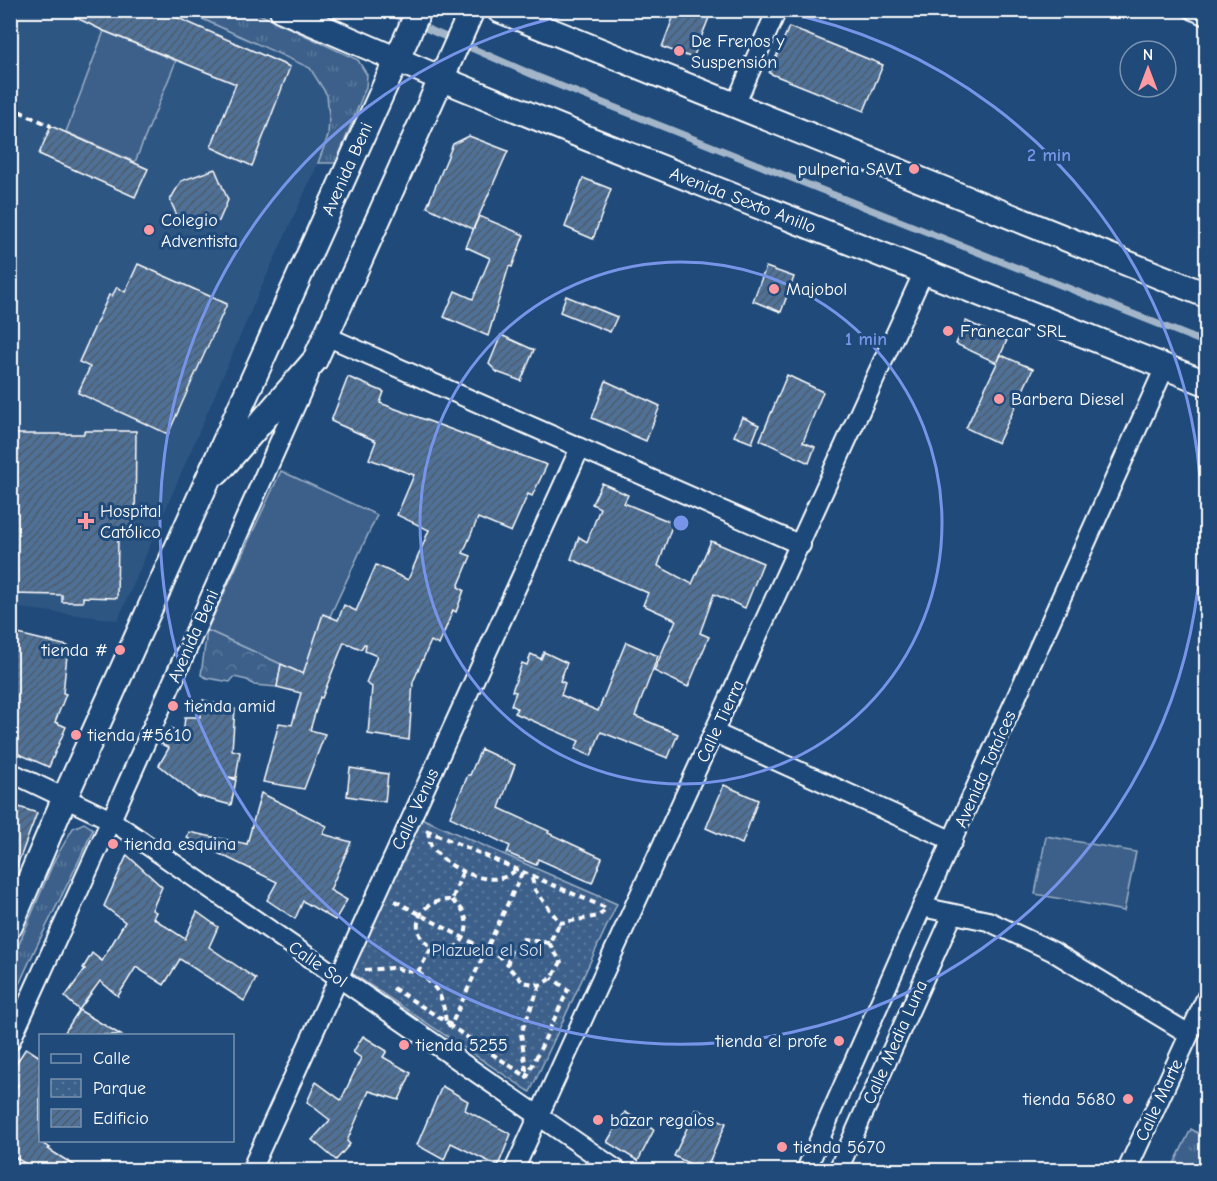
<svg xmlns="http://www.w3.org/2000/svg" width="1217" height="1181" font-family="'Comic Neue',sans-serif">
  <defs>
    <pattern id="grass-tufts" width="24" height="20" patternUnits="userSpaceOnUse" patternTransform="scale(1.5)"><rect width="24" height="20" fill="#3c618b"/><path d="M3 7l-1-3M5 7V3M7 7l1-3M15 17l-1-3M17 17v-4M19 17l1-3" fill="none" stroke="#59799c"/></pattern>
    <pattern id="forest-crowns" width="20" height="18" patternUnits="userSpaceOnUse" patternTransform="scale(1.5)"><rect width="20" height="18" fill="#3c618b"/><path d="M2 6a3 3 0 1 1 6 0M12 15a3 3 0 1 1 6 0" fill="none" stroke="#59799c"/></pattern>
    <pattern id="park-dots" width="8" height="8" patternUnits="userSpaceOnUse" patternTransform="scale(1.5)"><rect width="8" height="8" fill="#3c618b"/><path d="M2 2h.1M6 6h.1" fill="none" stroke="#59799c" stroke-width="1.8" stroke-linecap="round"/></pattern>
    <pattern id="building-hatch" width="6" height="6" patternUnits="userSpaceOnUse" patternTransform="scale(1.5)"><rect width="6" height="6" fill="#507197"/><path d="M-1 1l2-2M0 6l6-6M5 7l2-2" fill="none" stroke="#4e5b6a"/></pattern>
  </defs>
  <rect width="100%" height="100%" fill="#1f4a7a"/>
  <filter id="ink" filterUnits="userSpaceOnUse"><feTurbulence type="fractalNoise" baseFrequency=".0167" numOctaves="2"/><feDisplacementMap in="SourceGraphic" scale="12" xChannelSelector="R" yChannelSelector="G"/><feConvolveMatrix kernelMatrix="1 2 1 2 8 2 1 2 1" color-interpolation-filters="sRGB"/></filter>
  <g filter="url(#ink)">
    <polygon fill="#2e5683" points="11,11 185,11 284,53 310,68 327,95 329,116 328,136 318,163 257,297 118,620 11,607"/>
    <g fill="url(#grass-tufts)" stroke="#9eb0c5" stroke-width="1.5">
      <polygon points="185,11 253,11 358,60 367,75 366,87 336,163 318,163 328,136 329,116 327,95 310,68"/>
      <path d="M84 823 93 829C68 889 34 944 11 1004V963L54 861 73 828Z"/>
      <polygon points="1191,1129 1206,1138 1206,1166 1204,1170 1171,1170"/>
    </g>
    <polygon fill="url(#forest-crowns)" stroke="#9eb0c5" stroke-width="1.5" points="207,630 281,664 277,687 254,685 247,680 234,677 230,682 207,678 201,675"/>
    <polygon fill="url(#park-dots)" stroke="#9eb0c5" stroke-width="1.5" points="421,818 617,904 530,1092 346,969"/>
    <g fill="#3c618b" stroke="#9eb0c5" stroke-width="1.5">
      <polygon points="104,31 176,61 135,162 66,132"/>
      <polygon points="281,471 377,515 303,674 207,630"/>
      <polygon points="1046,836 1136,852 1124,911 1035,894"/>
    </g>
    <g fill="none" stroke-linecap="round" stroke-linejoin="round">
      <polyline stroke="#a3b5c8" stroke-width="7" points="384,10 538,77 1206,343"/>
    </g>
    <g fill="url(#building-hatch)" stroke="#fff" stroke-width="1.5">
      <polygon points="60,10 160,10 290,67 252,166 211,147 236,84 104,31"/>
      <polygon points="676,10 712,10 693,58 662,47"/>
      <polygon points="789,27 883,65 864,111 769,73"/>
      <polygon points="51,126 148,169 135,197 39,154"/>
      <polygon points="469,136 508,151 473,229 427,207 453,144"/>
      <polygon points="215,169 228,200 219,221 197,229 179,220 170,200 181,181"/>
      <polygon points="583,178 611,189 593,239 565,227"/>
      <polygon points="479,216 524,235 512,267 509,266 488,336 444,317 455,291 473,299 490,258 466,247"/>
      <polygon points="138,264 227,304 168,434 78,393 90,367 79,362 109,295 112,296 117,287 125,292"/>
      <polygon points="766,267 794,277 781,312 753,301"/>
      <polygon points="566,296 617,317 610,332 560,312"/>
      <polygon points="966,321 1007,340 997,363 956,344"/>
      <polygon points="501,335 534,350 521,381 497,372 489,364"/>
      <polygon points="1001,355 1033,369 998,443 966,428"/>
      <polygon points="787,375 823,392 803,442 815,447 809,463 760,440"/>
      <polygon points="348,377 384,392 380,403 547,465 532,496 528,494 511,532 478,518 463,553 471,556 458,587 464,590 456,612 453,610 439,645 431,641 413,682 409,740 368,734 372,687 366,683 377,656 365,651 366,644 364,644 361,649 344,642 322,698 320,697 310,730 325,734 304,789 263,782 279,723 292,725 301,693 277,687 281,664 303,674 323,614 338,620 344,605 356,611 376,565 408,580 429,530 397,515 414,475 369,459 376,441 331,421"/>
      <polygon points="606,381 660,406 646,441 592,418"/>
      <polygon points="742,417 759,425 752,443 734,436"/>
      <polygon points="84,431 136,431 135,538 118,538 117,598 83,597 83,602 62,602 62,595 10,594 10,434 84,434"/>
      <polygon points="602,483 628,495 624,503 673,523 658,566 692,584 711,541 763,563 745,608 714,594 700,633 709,637 688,687 654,671 676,620 643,605 648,593 571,559 579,537 587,542 600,508 592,504"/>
      <polygon points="10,632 68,646 63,693 66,694 55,722 66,727 49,767 10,750"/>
      <polygon points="626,642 658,656 635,716 678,734 668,758 601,732 591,756 575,749 579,741 515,713 517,708 511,705 516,692 512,691 522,663 527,665 531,654 541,659 544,652 567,663 560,681 565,683 561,695 598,711"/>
      <polygon points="203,700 235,709 232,750 240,752 236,778 229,777 236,780 231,805 197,796 159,765 169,748 161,744 171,728 183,735 185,717 200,717"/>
      <polygon points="481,749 515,765 499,808 549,831 548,833 602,858 592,883 538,859 536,865 507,853 510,846 450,817 468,775 470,775"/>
      <polygon points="350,768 388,774 385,802 347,796"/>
      <polygon points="724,785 758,800 742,844 706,828"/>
      <polygon points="261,793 327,826 323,834 351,842 330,890 347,900 335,920 303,901 295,919 267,900 277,882 187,838 189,832 247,844"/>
      <polygon points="10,804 37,813 12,879 10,878"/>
      <polygon points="127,855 162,887 152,910 156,912 153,918 185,939 197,912 218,927 209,947 256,979 244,1001 180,959 164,985 136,967 118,996 100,981 79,1010 65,997 85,969 83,968 92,953 102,961 125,922 104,906"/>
      <polygon points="79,1010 121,1035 63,1035"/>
      <polygon points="363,1036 387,1051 383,1057 411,1073 399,1100 369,1091 347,1141 350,1144 336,1160 312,1140 330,1120 307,1102 316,1082 341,1100 361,1058 353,1052"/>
      <polygon points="26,1048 40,1057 40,1142 50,1148 48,1149 82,1170 35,1170 10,1154 10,1097 18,1085 10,1080 10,1073"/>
      <polygon points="442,1086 468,1101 465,1110 511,1134 498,1166 451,1143 444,1160 417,1145"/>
      <polygon points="696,1109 726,1123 706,1170 702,1170 674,1156"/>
      <polygon points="625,1112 654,1130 638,1161 607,1142"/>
    </g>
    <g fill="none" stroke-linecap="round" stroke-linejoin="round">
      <g stroke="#fff" stroke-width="22">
        <g id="street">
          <polyline points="1193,10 1206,16"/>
          <polyline points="735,105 777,10"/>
          <polyline points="326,336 801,545"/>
          <polyline points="715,733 953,841"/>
          <polyline points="10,772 111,820 617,1170"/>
          <polyline points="922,907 988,921 1052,951 1189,1034"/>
          <polyline points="10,1042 111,820 309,375"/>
          <polyline points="251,1170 580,448"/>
          <polyline points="514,1170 924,271"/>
          <polyline points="806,1170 922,907 1165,367"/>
          <polyline points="838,1170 953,914"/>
          <polyline points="1127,1170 1206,998"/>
        </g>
      </g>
      <g stroke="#fff" stroke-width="28">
        <g id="secondary">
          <polyline points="282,10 442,79 589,139 1206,383"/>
          <polyline points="499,10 1206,295"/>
          <polyline points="218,472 315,360 472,10"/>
          <polyline points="10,926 65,797 419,10"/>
        </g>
      </g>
      <g stroke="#fff" stroke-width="4" stroke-dasharray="6 4.5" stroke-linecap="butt">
        <polyline points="10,107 51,126"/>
        <polyline points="426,830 606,908 599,916 560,923 535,890 531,875"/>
        <path d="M428 831C429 835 429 841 431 845 442 865 479 883 501 878 507 877 513 872 518 869"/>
        <path d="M452 900C456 904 462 908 464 913 473 933 457 958 435 948 406 936 415 898 452 900L463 870"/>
        <polyline points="395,901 486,950 508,961"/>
        <polyline points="549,943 523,939 511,951 507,966 523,982 540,985 552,978 561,962 549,943 560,923"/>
        <polyline points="365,970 391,968 418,972 432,947"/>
        <path d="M418 972C439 989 443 996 446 1023L527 1077"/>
        <polyline points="540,985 521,1033 527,1077 568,990 552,978"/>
        <polyline points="393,988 451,1025 523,871"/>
      </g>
      <use href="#street" stroke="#1f4a7a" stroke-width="18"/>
      <use href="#secondary" stroke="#1f4a7a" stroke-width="24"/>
    </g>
  </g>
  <g fill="none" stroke="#7795e8" stroke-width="3">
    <circle cx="681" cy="523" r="261"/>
    <path d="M776 11A521 521 0 1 1 586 11"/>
  </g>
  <g fill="#ff9aa2" stroke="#1f4a7a" stroke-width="2">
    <circle cx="679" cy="51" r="6"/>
    <circle cx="914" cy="169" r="6"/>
    <circle cx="149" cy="230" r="6"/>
    <circle cx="774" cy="289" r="6"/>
    <circle cx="948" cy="331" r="6"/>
    <circle cx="999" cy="399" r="6"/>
    <path d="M83 512h6v6h6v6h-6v6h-6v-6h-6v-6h6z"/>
    <circle cx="120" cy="650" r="6"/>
    <circle cx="173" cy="706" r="6"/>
    <circle cx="76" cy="735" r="6"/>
    <circle cx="113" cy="844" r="6"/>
    <circle cx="839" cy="1041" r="6"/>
    <circle cx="404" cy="1045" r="6"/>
    <circle cx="1128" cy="1099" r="6"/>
    <circle cx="598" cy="1120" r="6"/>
    <circle cx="782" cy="1147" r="6"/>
  </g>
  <g text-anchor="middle" stroke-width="6" stroke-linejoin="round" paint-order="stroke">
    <g font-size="18" fill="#fff" stroke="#1f4a7a" text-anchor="start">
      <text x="691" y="47">De Frenos y<tspan x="691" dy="21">Suspensión</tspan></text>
      <text x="902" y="175" text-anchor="end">pulperia SAVI</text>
      <text x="161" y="226">Colegio<tspan x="161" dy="21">Adventista</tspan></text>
      <text x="786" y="295">Majobol</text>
      <text x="960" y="337">Franecar SRL</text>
      <text x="1011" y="405">Barbera Diesel</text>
      <text x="100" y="517">Hospital<tspan x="100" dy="21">Católico</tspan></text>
      <text x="108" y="656" text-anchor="end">tienda #</text>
      <text x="185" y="712">tienda amid</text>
      <text x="88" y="741">tienda #5610</text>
      <text x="125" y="850">tienda esquina</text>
      <text x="827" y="1047" text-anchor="end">tienda el profe</text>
      <text x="416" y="1051">tienda 5255</text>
      <text x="1116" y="1105" text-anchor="end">tienda 5680</text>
      <text x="610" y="1126">bazar regalos</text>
      <text x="794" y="1153">tienda 5670</text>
    </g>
    <g font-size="18" fill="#fff" stroke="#1f4a7a">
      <text transform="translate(347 169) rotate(-66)" y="6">Avenida Beni</text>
      <text transform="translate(743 200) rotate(21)" y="6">Avenida Sexto Anillo</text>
      <text transform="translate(193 636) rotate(-66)" y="6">Avenida Beni</text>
      <text transform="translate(720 721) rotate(-65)" y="6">Calle Tierra</text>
      <text transform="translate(985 769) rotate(-66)" y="6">Avenida Totaíces</text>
      <text transform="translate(415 809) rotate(-65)" y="6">Calle Venus</text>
      <text transform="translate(318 964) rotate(35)" y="6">Calle Sol</text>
      <text transform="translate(895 1042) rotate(-66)" y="6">Calle Media Luna</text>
      <text transform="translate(1159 1100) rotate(-65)" y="6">Calle Marte</text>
    </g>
    <g font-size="18" fill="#d8dfe8" stroke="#1f4a7a">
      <text x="487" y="956">Plazuela el Sol</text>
    </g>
  </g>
  <circle cx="681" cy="523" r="9" fill="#7795e8" stroke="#1f4a7a" stroke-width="3"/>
  <g font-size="18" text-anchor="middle" font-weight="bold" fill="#7795e8" stroke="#1f4a7a" stroke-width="6" stroke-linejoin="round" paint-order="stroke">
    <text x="1049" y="161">2 min</text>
    <text x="866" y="345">1 min</text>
  </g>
  <rect width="1217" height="1181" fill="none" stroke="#1f4a7a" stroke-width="36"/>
  <rect x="18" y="18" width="1181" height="1145" fill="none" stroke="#fff" stroke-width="2" filter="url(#ink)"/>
  <rect x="39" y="1034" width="195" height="108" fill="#1f4a7a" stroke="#7992af" stroke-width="1.5"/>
  <rect x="51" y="1054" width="30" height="9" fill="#1f4a7a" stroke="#7992af" stroke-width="1.5"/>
  <text x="93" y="1064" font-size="18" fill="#ffffff">Calle</text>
  <rect x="51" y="1079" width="30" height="18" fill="url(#park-dots)" stroke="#7992af" stroke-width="1.5"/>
  <text x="93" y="1094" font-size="18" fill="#ffffff">Parque</text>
  <rect x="51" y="1109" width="30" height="18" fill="url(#building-hatch)" stroke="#7992af" stroke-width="1.5"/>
  <text x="93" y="1124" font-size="18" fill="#ffffff">Edificio</text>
  <g transform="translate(1148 69)"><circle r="28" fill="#1f4a7a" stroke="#7992af" stroke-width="1.5"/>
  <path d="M0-4.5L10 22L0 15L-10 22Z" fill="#ff9aa2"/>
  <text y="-9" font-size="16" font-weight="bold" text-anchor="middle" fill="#ffffff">N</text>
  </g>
</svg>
